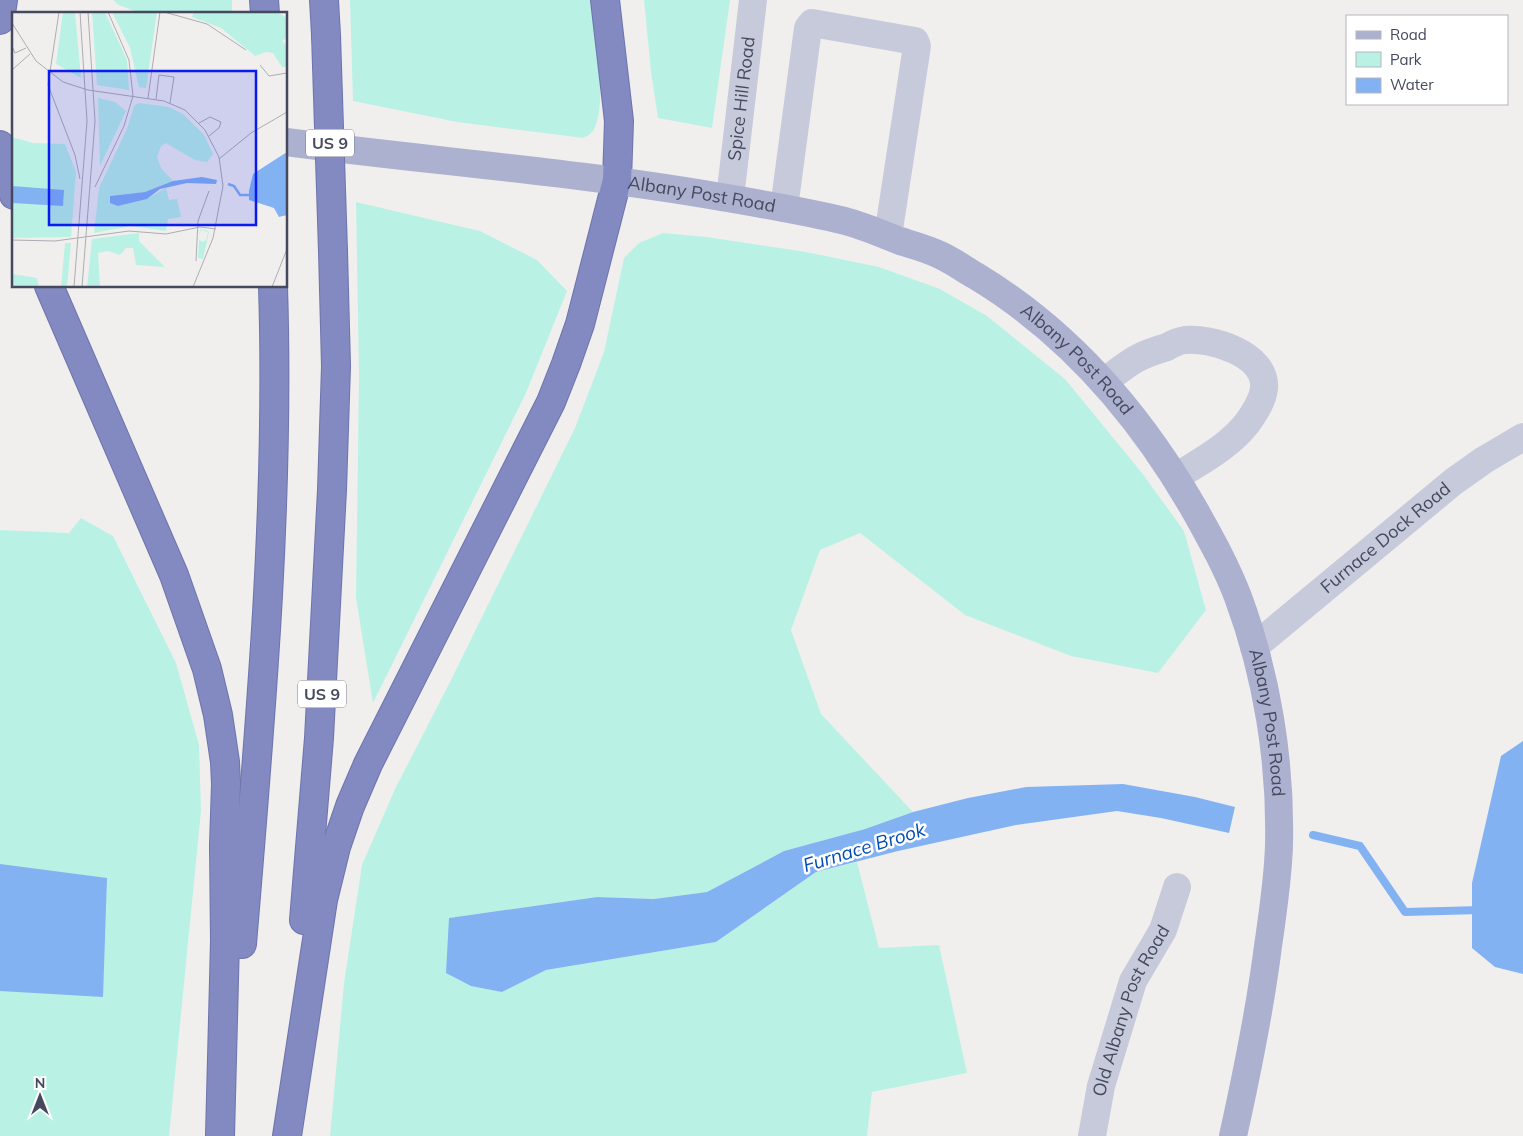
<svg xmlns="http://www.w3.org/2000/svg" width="1523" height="1136" font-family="Mulish,sans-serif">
  <rect width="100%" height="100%" fill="#f1efee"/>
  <g fill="#b9f2e4">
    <polygon points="113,0 232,0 232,14 142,14 119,5"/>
    <path d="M350 0H590C594 31 609 104 593 131 591 134 587 136 583 138L457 122 353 101Z"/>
    <polygon points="644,0 730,0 712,128 658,118 651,72"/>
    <polygon points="356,202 480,231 537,260 567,291 526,393 373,703 356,598 359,377"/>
    <polygon points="663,233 707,237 806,252 879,267 940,289 987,316 1065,379 1142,473 1184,531 1206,610 1158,673 1071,656 965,615 860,533 820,550 791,630 821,714 913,812 865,829 784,851 707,892 654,899 597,897 449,918 502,992 546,970 716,942 816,872 857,862 879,948 939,945 967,1073 872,1092 867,1136 330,1136 344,983 362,865 395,789 450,682 575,428 604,352 624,258 639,243"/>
    <polygon points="81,518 113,536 176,663 199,745 201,811 169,1136 0,1136 0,530 69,533"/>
  </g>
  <g fill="#83b2f3">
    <polygon points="1523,741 1523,974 1495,967 1472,948 1472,883 1501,756"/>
    <polygon points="1123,784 1195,797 1235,807 1229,833 1161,818 1117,811 1016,825 898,851 816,872 716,942 546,970 502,992 471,986 446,973 449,918 597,897 654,899 707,892 784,851 865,829 913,812 968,798 1026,787"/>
    <polygon points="0,864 107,878 103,997 0,991"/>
  </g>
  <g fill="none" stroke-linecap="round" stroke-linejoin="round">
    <polyline stroke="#83b2f3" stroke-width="8" points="1313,835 1360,846 1405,912 1481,910"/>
    <g stroke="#6d74ad" stroke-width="30">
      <g id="highway">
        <polyline points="264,0 265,14"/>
        <polyline points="324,0 326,35"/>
        <polyline points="0,20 3,0"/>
        <polyline points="0,145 14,195"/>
        <polyline points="49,286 174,575 207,669 218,715 225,762 226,784 224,845 225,941 220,1136"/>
        <polyline points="304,920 319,738 332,490 336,366 333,251"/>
        <path d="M242 944C260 726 280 504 273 286"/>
        <polyline points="287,1136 323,900 336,847 350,806 368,764 551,402 566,364 580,324 617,180 619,121 605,0"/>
      </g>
    </g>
    <g stroke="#c7cada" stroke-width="28">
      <path id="s1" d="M730 198 753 0"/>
      <polyline points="784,208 808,28 812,23 915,41 917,46 888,236"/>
      <path d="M1104 382C1115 374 1126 364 1138 358 1147 353 1157 350 1167 347 1172 344 1178 341 1185 340 1210 337 1267 354 1264 388 1263 400 1255 412 1248 422 1230 446 1201 461 1176 477"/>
      <path id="s2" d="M1254 647 1453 482 1484 460 1523 437"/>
      <path id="s3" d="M1092 1136 1101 1086 1133 981 1163 930 1177 887"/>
    </g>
    <path stroke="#acb1d0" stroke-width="28" id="s4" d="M286 142C431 161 577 172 721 197 762 204 804 211 845 221 864 226 882 234 900 241 913 245 928 249 940 255 953 261 964 269 976 276 1072 334 1142 417 1197 514 1212 541 1227 568 1238 597 1267 675 1281 762 1279 845 1278 879 1273 912 1268 946 1260 1010 1247 1073 1233 1136"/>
    <use href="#highway" stroke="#828ac1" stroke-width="28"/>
    <g stroke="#6d74ad" stroke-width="30" stroke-linecap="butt">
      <polyline id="highway-bridge" points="326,35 333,251"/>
    </g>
    <use href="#highway-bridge" stroke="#828ac1" stroke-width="28"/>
  </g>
  <g text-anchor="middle" stroke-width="5" stroke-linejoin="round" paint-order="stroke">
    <g fill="#fff" stroke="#7d808e" stroke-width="1">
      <rect x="306" y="129.5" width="48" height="27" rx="4"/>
      <rect x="298" y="680.5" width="48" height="27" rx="4"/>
    </g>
    <g font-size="16" font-weight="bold" fill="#45495e">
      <text x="330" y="149">US 9</text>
      <text x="322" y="700">US 9</text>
    </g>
    <g font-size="18" fill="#45495e" stroke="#fff">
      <text dy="6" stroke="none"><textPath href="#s1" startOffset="100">Spice Hill Road</textPath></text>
      <text dy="6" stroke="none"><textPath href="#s4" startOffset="419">Albany Post Road</textPath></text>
      <text dy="6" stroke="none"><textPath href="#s4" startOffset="839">Albany Post Road</textPath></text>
      <text dy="6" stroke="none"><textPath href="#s2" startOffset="171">Furnace Dock Road</textPath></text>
      <text dy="6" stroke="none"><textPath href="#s4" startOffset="1258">Albany Post Road</textPath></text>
      <text dy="6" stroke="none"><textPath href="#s3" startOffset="132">Old Albany Post Road</textPath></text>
    </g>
    <g font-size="19" font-style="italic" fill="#014db5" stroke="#fff">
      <text transform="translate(864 847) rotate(-17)" y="7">Furnace Brook</text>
    </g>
  </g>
  <g transform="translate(12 12)">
    <rect width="275" height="275" fill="#f1efee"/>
    <path d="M51 0H63L69 66 44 52ZM80 0H93L115 48 117 78 85 73ZM100 0H145L134 76 127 75 118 36ZM182 0H265L275 6V26L270 29 275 33V55H270L261 41 254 40 243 44 209 16 180 5ZM86 86 103 90 114 99 88 154ZM127 91 157 95 171 102 192 123 201 142 195 150 183 148 154 131 149 134 145 145 149 156 161 169 133 180 98 184 106 194 135 187 154 176 157 188 165 187 169 205 156 207 154 219 119 214 82 221 87 176 115 117 122 94ZM0 125 21 131 53 132 64 160 59 225 1 226ZM188 217 194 218 197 220 191 247 186 246 187 227 190 230 194 228 196 220 189 218 187 224ZM127 221V229L153 255 124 253 121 236H114L108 243 96 239 86 241 88 275H75L80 227ZM53 231H59L55 275H49ZM0 262 25 266 27 275H0Z" fill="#b9f2e4"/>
    <path d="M275 140V203L267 205 262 196 237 188V179L241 162ZM190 165 205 168 204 172 175 171 148 177 135 187 106 194 98 191V184L133 180 161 169ZM0 174 52 178 51 194 0 191Z" fill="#83b2f3"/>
    <path fill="none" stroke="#83b2f3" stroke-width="2.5" d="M216 172 222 174 228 183H237"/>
    <path fill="none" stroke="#acadb4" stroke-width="1" d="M47 0 36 73 63 143 68 167M152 0 195 12 234 38M0 11 24 49 51 70 76 78 152 89 173 98 193 118 207 145 211 174 201 226 181 275M0 34 3 41 14 36M248 53 257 64 275 61M0 58 18 42M136 86 148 0M144 87 147 63 162 65 158 91M187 111 198 105 209 110 207 116 197 124M207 147 239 121 275 100M83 175 112 114 121 84 117 48 96 0M0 228 43 229 117 219 154 222 188 215 204 217M184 249 186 209 197 179M62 275 75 109 68 0M70 275 83 109 76 0M260 275 275 237"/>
    <path fill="#0b1aef" fill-opacity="0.15" stroke="#0b1aef" stroke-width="2.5" d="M37 59H244V213H37Z"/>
    <rect width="275" height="275" fill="none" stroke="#45495e" stroke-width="2.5"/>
  </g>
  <rect x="1346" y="15" width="162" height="90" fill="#ffffff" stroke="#b5b6bf"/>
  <rect x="1356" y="31" width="25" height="8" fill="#acb1d0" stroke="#b5b6bf"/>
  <text x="1390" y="40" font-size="15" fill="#45495e">Road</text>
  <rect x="1356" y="52" width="25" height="15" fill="#b9f2e4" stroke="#b5b6bf"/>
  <text x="1390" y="65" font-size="15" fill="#45495e">Park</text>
  <rect x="1356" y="78" width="25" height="15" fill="#83b2f3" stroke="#b5b6bf"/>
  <text x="1390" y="90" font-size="15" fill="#45495e">Water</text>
  <g transform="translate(40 1096)" stroke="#ffffff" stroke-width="4" paint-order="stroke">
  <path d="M0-4L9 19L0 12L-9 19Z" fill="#45495e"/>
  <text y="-8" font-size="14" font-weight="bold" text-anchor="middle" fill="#45495e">N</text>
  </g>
</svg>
